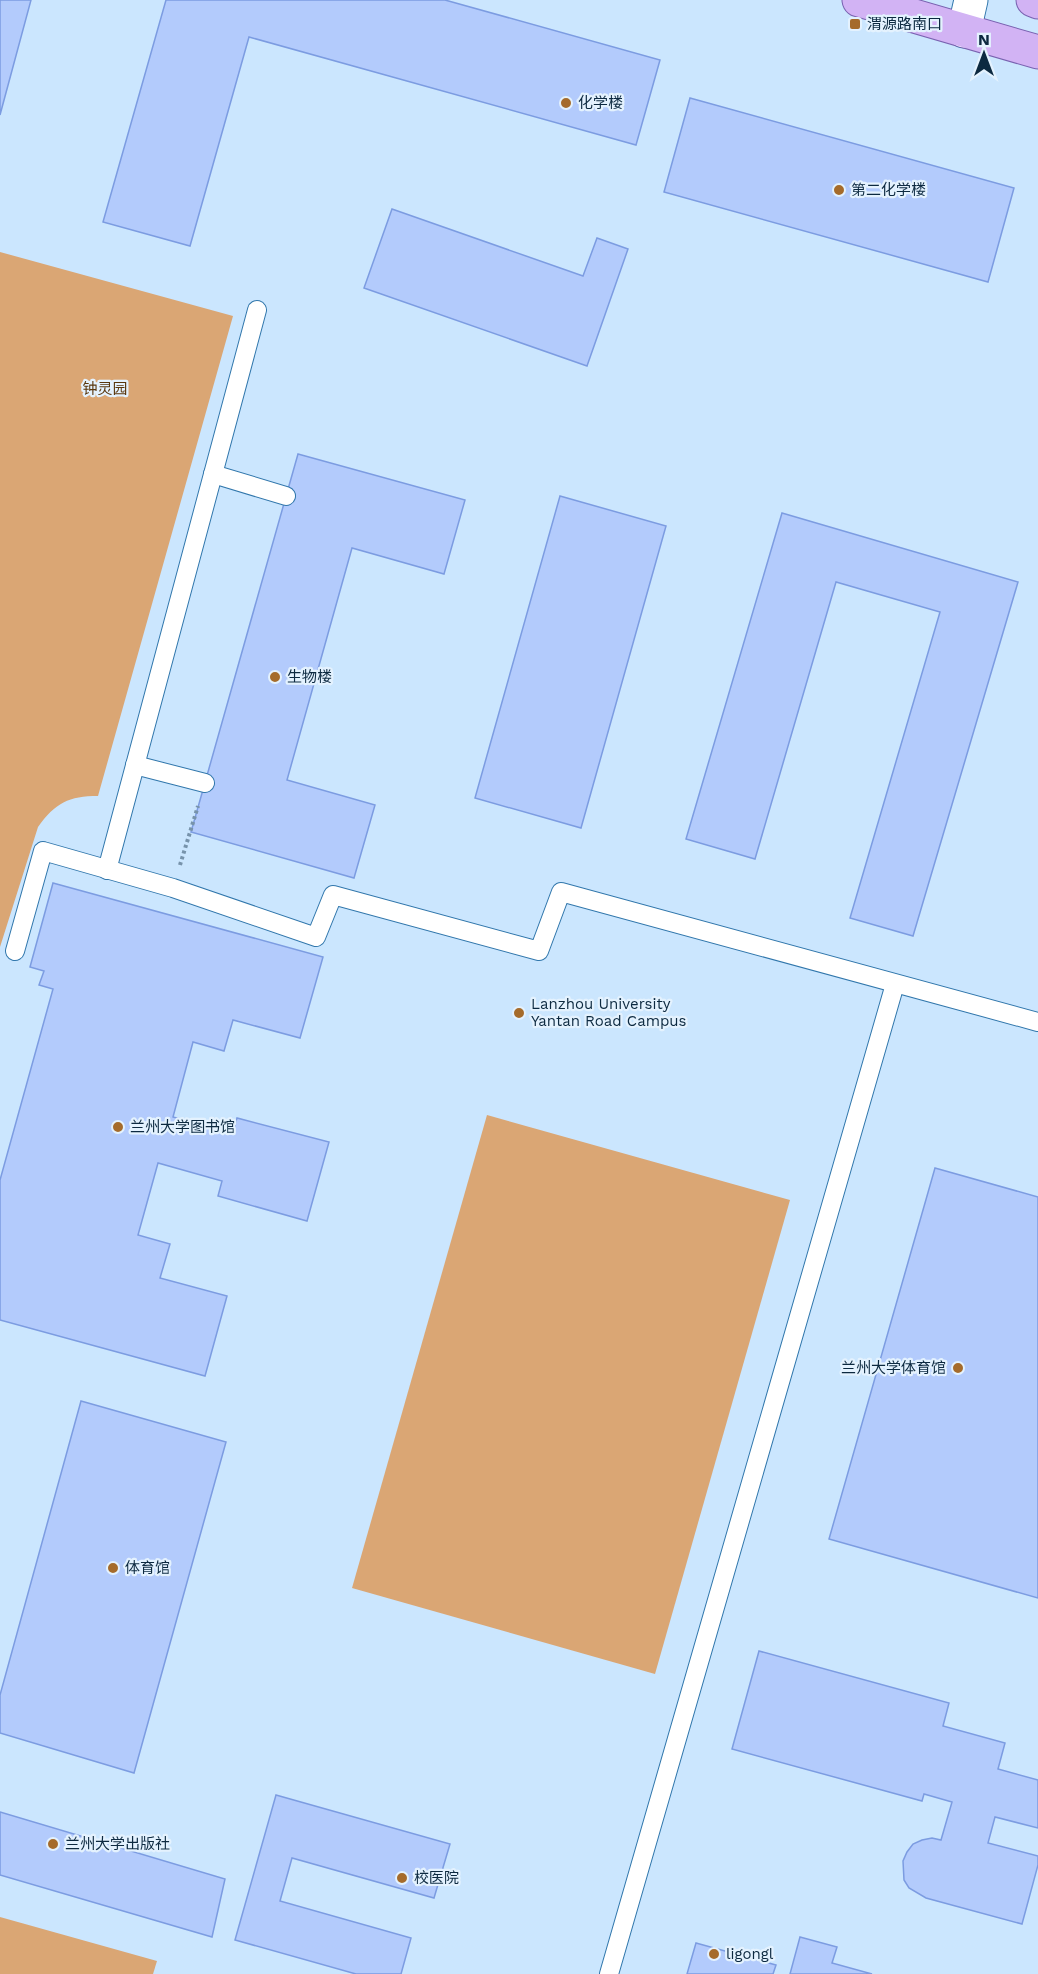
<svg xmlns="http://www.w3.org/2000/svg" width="1038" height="1974" font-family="'Work Sans','Noto Sans SC',sans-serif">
  <rect width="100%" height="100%" fill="#cbe6fe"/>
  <g fill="#daa674">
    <path d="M0 252 233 316 98 796C69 796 55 803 38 827L0 947Z"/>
    <polygon points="487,1115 790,1200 655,1674 352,1588"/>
    <polygon points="0,1917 157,1961 153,1974 0,1974"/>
  </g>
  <g fill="#b3cbfc" stroke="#7c9ce1" stroke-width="1.5">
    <polygon points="0,0 31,0 0,115"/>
    <polygon points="166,0 445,0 660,60 636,145 249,37 190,246 103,222"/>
    <polygon points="690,98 1014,188 988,282 664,192"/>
    <polygon points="392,209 583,276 597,238 628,249 587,366 364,288"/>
    <polygon points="298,454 465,500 444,574 352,548 287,780 375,805 354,878 191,832"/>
    <polygon points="560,496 666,526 581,828 475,798"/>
    <polygon points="782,513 1018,582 913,936 850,918 940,612 836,582 755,859 686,839"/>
    <polygon points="53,883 323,957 300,1038 233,1020 224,1051 193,1042 173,1117 233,1133 237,1118 329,1142 307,1221 218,1196 222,1181 158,1163 138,1235 170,1244 160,1278 227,1296 205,1376 0,1320 0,1180 53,989 39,985 44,971 30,967"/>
    <polygon points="935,1168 1038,1197 1038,1598 829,1539"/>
    <polygon points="81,1401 226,1442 134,1773 0,1733 0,1695"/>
    <polygon points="759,1651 949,1703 943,1726 1005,1743 998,1769 1038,1780 1038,1828 995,1817 988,1843 1038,1856 1038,1865 1022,1924 926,1898 909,1888 904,1880 903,1861 907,1852 913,1844 922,1840 932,1838 941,1840 952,1802 924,1794 922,1801 732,1749"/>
    <polygon points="276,1795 450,1844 434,1898 292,1858 280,1901 411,1938 401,1974 356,1974 235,1940"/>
    <polygon points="0,1812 225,1879 212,1937 0,1875"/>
    <polygon points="800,1937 837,1947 832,1963 872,1974 790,1974"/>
    <polygon points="696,1943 776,1965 773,1974 687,1974"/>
  </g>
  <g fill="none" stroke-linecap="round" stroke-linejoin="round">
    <g stroke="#3177ac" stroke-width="20">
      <g id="lane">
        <polyline points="213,474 286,496"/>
        <polyline points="135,765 205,783"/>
        <polyline points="107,870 257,310"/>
        <polyline points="15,951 43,851 173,888 316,937 333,895 539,951 561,892 1038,1022"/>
        <polyline points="609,1974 895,984"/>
      </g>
    </g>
    <g stroke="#3177ac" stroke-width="35">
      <polyline id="secondary" points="964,31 971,0"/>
    </g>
    <g stroke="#7962b0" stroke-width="35">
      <g id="primary">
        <polyline points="859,0 1038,52"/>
        <polyline points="1033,0 1038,2"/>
      </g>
    </g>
    <polyline stroke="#7793ab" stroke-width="4" stroke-dasharray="3 3" stroke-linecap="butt" points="180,865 198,806"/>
    <use href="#lane" stroke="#fff" stroke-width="18"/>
    <use href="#secondary" stroke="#fff" stroke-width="33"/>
    <use href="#primary" stroke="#d2b3f4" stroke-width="33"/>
  </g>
  <g fill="#a56b2b" stroke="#e4f2fe" stroke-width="2">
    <rect x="849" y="18" width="12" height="12" rx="3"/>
    <circle cx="566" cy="103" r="6"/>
    <circle cx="839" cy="190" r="6"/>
    <circle cx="275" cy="677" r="6"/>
    <circle cx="519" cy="1013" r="6"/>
    <circle cx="118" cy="1127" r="6"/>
    <circle cx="958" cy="1368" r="6"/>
    <circle cx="113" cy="1568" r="6"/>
    <circle cx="53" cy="1844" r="6"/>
    <circle cx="402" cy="1878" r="6"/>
    <circle cx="714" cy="1954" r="6"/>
  </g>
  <g text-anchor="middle" stroke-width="4.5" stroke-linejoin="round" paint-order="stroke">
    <g font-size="15" fill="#0c2940" stroke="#e4f2fe" text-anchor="start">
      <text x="867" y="29">渭源路南口</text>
      <text x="578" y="108">化学楼</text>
      <text x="851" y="195">第二化学楼</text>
      <text x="287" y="682">生物楼</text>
      <text x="531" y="1009">Lanzhou University<tspan x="531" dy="17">Yantan Road Campus</tspan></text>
      <text x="130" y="1132">兰州大学图书馆</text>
      <text x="946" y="1373" text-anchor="end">兰州大学体育馆</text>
      <text x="125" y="1573">体育馆</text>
      <text x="65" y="1849">兰州大学出版社</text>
      <text x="414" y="1883">校医院</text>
      <text x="726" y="1959">ligongl</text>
    </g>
    <g font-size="15" fill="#59360c" stroke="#e4f2fe">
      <text x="105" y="394">钟灵园</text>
    </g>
  </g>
  <g transform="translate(984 54)" stroke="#e4f2fe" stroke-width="4.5" paint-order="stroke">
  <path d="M0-4.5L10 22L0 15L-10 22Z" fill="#0c2940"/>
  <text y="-9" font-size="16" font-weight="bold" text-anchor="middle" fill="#0c2940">N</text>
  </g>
</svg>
